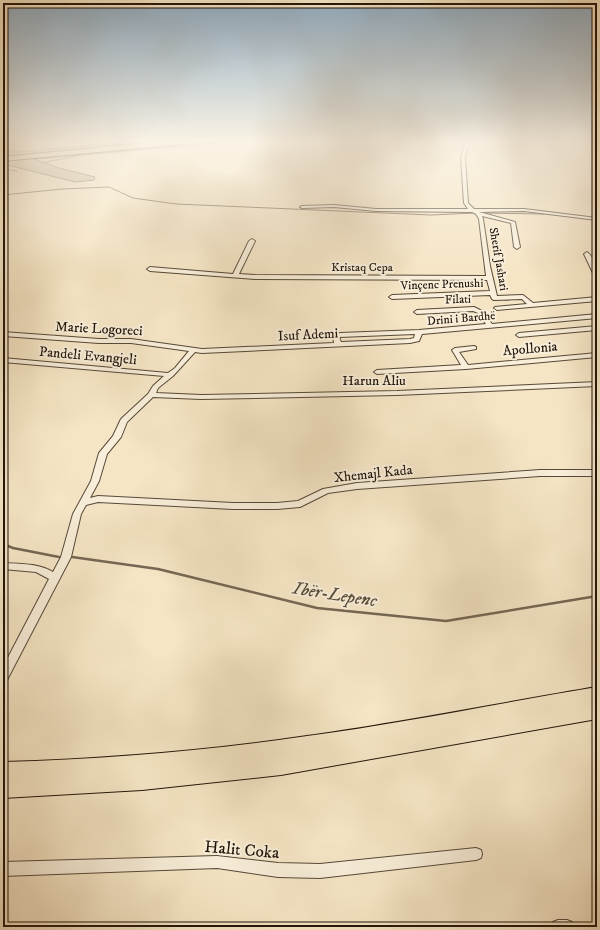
<svg xmlns="http://www.w3.org/2000/svg" width="600" height="930" font-family="'IM FELL DW Pica',serif">
  <rect width="100%" height="100%" fill="#f5e5c5"/>
  <filter id="stains"><feTurbulence type="fractalNoise" baseFrequency=".005" numOctaves="4"/><feColorMatrix values="0 0 0 0 .2 0 0 0 0 .09 0 0 0 0 .02 0 0 0 .5 -.17"/></filter>
  <radialGradient id="worn" r=".72"><stop offset=".6" stop-color="#630" stop-opacity="0"/><stop offset="1" stop-color="#630" stop-opacity=".3"/></radialGradient>
  <polygon fill="#d1c2a5" stroke="#796c58" points="125,142 232,142 34,159 59,168 95,177 94,180 75,182 3,164 3,149 17,152"/>
  <g fill="none" stroke-linecap="round" stroke-linejoin="round">
    <g stroke="#756754" stroke-width="1">
      <polyline points="42,163 85,154 217,142"/>
      <polyline points="3,169 17,171"/>
      <polyline points="3,195 62,189 109,187 133,198 176,204 431,215 476,213"/>
      <polyline points="481,213 544,214"/>
    </g>
    <g stroke="#756754" stroke-width="2.5">
      <polyline points="3,544 13,548 59,557"/>
      <polyline points="72,557 158,569 317,608 446,621 597,596"/>
    </g>
    <g stroke="#564939" stroke-width="2">
      <g id="minor">
        <polygon points="466,142 470,142 465,157 468,203 474,209 524,209 597,218 597,220 524,211 479,212 515,222 520,247 517,249 514,247 511,223 482,216 483,219 490,266 497,296 523,295 533,303 597,297 597,301 497,310 494,308 495,307 527,304 522,299 494,300 492,299 490,295 392,299 389,297 392,295 490,291 487,280 255,279 150,271 147,269 150,267 233,274 249,241 252,239 255,241 239,274 255,275 486,276 479,219 476,214 472,212 376,211 334,207 302,208 300,207 302,206 334,205 376,209 468,209 464,203 461,157"/>
        <path d="M587 252C594 257 597 269 597 277L594 275 584 254Z"/>
        <path d="M474 307 482 311 492 324 597 314V318L422 334 419 341 410 343 202 353 195 352 173 376 158 388 156 393 201 395 397 391 597 382V386L397 395 201 399 153 397 127 422 121 437 107 454 99 481 90 498 98 496 233 503H277L298 501 323 489 357 483 540 470H597V476H540L357 489 328 493 300 507 277 509H233L98 502 86 505 81 514 71 557 7 680 3 681V667L49 579 36 572 3 569V563C20 564 38 563 53 572L61 557 73 514 91 481 99 453 113 436 121 419 148 394 153 386 164 376 3 362V358L168 373 175 368 189 351 131 343H99L3 336V332L99 339H131L202 349 334 343 333 336 340 333 419 330 486 324 478 313 473 311 417 314 414 312 417 310ZM415 334 414 338 410 339 341 342 339 337Z"/>
        <polygon points="597,326 597,330 519,337 516,335 519,333"/>
        <polygon points="474,346 476,347 476,349 459,352 468,365 597,353 597,357 466,369 377,374 374,372 377,370 461,365 452,350 455,348"/>
        <polygon points="476,848 481,850 482,854 481,858 476,860 320,878 278,877 217,868 3,876 3,862 217,856 278,863 320,864"/>
        <polygon points="558,920 567,920 572,922 574,927 551,927 553,922"/>
      </g>
    </g>
    <g stroke="#21150a" stroke-width="2">
      <g id="motorway">
        <polygon points="156,142 187,142 183,144 3,161 3,157"/>
        <path d="M597 687V719L281 775 142 790 3 798V762C105 759 206 751 307 736 404 723 500 703 597 687Z"/>
      </g>
    </g>
    <use href="#minor" fill="#f8eed9" fill-rule="evenodd"/>
    <use href="#motorway" fill="#f5e5c5" fill-rule="evenodd"/>
  </g>
  <linearGradient id="sky" x2="0" y2="1"><stop stop-color="#90abc0"/><stop offset="0.52" stop-color="#faf3e5"/><stop offset="1" stop-color="#faf3e5" stop-opacity="0"/></linearGradient>
  <rect width="600" height="272" fill="url(#sky)"/>
  <g text-anchor="middle" stroke-width="4" stroke-linejoin="round" paint-order="stroke">
    <g font-size="12" fill="#21150a" stroke="#f8eed9">
      <text transform="translate(499 259) rotate(80)" y="4">Sherif Jashari</text>
      <text x="362" y="271">Kristaq Cepa</text>
      <text transform="translate(442 284) rotate(-2)" y="4">Vinçenc Prenushi</text>
      <text transform="translate(458 299) rotate(-2)" y="4">Filati</text>
      <text transform="translate(461 318) rotate(-5)" y="4">Drini i Bardhë</text>
    </g>
    <g font-size="14" fill="#21150a" stroke="#f8eed9">
      <text transform="translate(99 328) rotate(3)" y="5">Marie Logoreci</text>
      <text transform="translate(308 334) rotate(-3)" y="5">Isuf Ademi</text>
      <text transform="translate(530 348) rotate(-5)" y="5">Apollonia</text>
      <text transform="translate(88 355) rotate(5)" y="5">Pandeli Evangjeli</text>
      <text x="374" y="385">Harun Aliu</text>
      <text transform="translate(373 473) rotate(-6)" y="5">Xhemajl Kada</text>
    </g>
    <g font-size="17" fill="#21150a" stroke="#f8eed9">
      <text transform="translate(242 849) rotate(5)" y="6">Halit Coka</text>
    </g>
    <g font-size="18" font-style="italic" fill="#594c3b" stroke="#f8eed9">
      <text transform="translate(335 594) rotate(9)" y="6">Ibër-Lepenc</text>
    </g>
  </g>
  <rect width="600" height="930" fill="none" stroke="#f5e5c5" stroke-width="16"/>
  <rect x="4" y="4" width="592" height="922" fill="none" stroke="#21150a" stroke-width="2"/>
  <rect x="8" y="8" width="584" height="914" fill="none" stroke="#21150a"/>
  <rect width="100%" height="100%" filter="url(#stains)"/>
  <rect width="100%" height="100%" fill="url(#worn)"/>
</svg>
